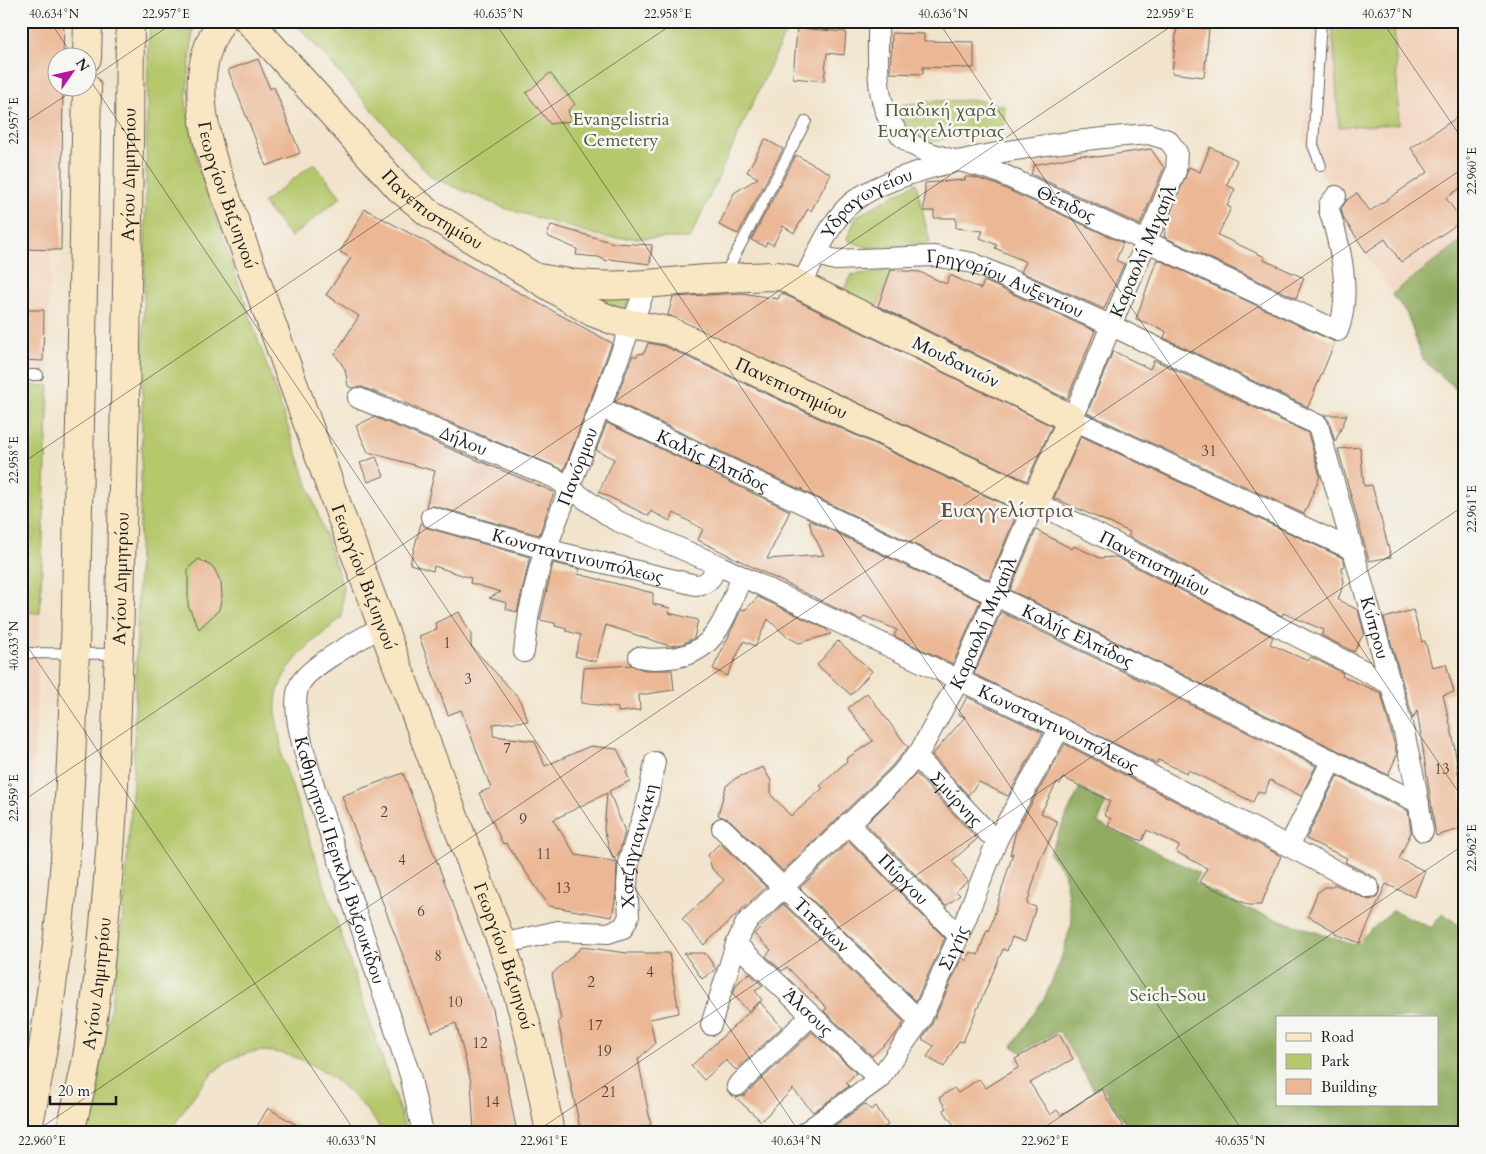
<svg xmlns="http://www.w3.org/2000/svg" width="1486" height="1154" font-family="Cardo,serif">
  <rect width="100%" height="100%" fill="#f6f6f2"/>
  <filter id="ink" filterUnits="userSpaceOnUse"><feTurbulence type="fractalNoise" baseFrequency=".02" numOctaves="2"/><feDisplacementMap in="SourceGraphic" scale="10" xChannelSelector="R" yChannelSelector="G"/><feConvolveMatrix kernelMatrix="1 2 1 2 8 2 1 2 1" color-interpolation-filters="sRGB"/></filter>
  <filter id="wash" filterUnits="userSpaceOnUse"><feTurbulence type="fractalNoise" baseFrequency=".0096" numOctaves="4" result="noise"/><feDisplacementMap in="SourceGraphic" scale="20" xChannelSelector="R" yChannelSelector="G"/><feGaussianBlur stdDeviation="1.12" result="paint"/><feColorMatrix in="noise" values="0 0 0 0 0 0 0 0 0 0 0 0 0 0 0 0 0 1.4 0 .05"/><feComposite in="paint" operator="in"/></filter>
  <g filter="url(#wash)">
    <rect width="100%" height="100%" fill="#f2e4cc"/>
    <g fill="#f2d4be">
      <polygon points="21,21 57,21 39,653 25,946 21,965"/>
      <polygon points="1313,21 1465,21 1465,238 1392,294 1336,207 1340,204 1303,142"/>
    </g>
    <g fill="#b5c86c" stroke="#687244">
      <path d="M156 21H188L193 29 186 102 198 165 343 587 342 617C313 643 273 668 276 712 276 726 282 739 281 754L407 1133H383C354 1084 277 1023 221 1066 199 1083 184 1111 169 1133H86L113 994 123 913 133 781 141 480 148 47 150 26Z"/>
      <polygon points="294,21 791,21 690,238 608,238 507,209 431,177"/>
      <polygon points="1332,21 1394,21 1399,124 1339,127"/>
      <polygon points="978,100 1004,106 1005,124 935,141 914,137 893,106 933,101"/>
      <polygon points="314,163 341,197 291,237 263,203"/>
      <polygon points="916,183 930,243 869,248 849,241 847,238 857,216"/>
      <polygon points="891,270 876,311 841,295 851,275"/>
      <polygon points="561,289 630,294 623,315"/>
      <polygon points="21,385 49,386 40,613 21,612"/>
    </g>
    <g fill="#90ac60" stroke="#56643e" fill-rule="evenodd">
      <polygon points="1465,238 1465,402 1452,385 1423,360 1407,314 1392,294"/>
      <path d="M1080 787 1106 803 1098 823 1199 873 1194 883 1245 908 1354 945 1393 910 1431 928 1443 913 1465 930V1133H1131L1102 1086 1094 1090 1059 1031 1021 1052 1012 1046 1045 997 1060 962 1072 922 1064 872 1049 853ZM1277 1018H1437V1105H1277Z"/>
    </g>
    <g id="blocks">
      <g fill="#ebb794">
        <polygon points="21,21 64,21 63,58 58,58 58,88 63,88 61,250 21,249"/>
        <polygon points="1177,26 1209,29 1204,77 1172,73"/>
        <polygon points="797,28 846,32 844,55 827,53 824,81 793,78"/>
        <polygon points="892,33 924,34 924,41 974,42 974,68 923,67 923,74 890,73"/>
        <polygon points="258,59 270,89 274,87 300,153 266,166 228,70"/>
        <polygon points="550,73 575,104 568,110 571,121 550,124 526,93"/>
        <polygon points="1465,112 1465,185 1446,198 1462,221 1401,262 1385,239 1366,252 1344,219 1341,209 1347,200 1357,193 1370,211 1428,172 1411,148"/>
        <polygon points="765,139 783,149 738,234 719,225 734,193 758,178 747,172"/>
        <polygon points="1210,147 1237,160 1227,185 1235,189 1227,206 1231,208 1218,235 1265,257 1264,260 1304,278 1296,298 1164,237 1167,222 1189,167 1200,172"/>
        <polygon points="1151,149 1164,168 1140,225 1031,174 1034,165 1082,155 1097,157"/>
        <polygon points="796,155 831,174 811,211 808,209 794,233 783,226 773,245 767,242 765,246 751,240"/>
        <polygon points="965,177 973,177 995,184 1123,243 1116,260 1124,264 1104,309 1021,272 1026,262 995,248 997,245 980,238 983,231 956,228 956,218 934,218 934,211 924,211 925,183 965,180"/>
        <polygon points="365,209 612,343 564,470 404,403 362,387 352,388 348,386 345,369 335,354 359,316 326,295 351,258 340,252"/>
        <polygon points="551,225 614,243 652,245 650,264 609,259 607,261 598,257 576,255 577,249 547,236"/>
        <polygon points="1157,259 1335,342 1308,407 1164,338 1166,332 1162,329 1136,319"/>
        <polygon points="891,270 920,272 946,284 950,275 981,289 984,281 1095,331 1067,399 878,306"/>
        <polygon points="742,293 778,299 781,293 1052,426 1027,481 668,315 673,297"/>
        <polygon points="21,310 44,310 43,361 21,360"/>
        <polygon points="648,343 664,346 1018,511 989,580 803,491 802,488 801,490 615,401 633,355 636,357 638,354 644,353"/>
        <polygon points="1113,351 1150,369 1154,360 1308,433 1320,476 1304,514 1087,413"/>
        <polygon points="1324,415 1347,415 1335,442 1329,421"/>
        <polygon points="374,417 554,492 539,535 434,506 426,507 435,471 368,452 356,426"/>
        <polygon points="607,423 790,511 767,559 824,555 812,532 809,520 980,601 953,664 894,636 897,630 864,616 862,620 852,616 698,540 703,529 674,513 670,521 651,511 649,516 599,492 614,459 596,450"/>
        <polygon points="1081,436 1343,558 1345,566 1341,567 1344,582 1338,600 1358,610 1364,633 1354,652 1321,635 1324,630 1283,613 1282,616 1128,536 1130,532 1054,498"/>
        <polygon points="1360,447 1364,486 1372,485 1391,557 1369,561 1338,449"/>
        <polygon points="376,457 384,476 368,482 360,463"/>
        <polygon points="421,523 428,528 530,557 517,612 506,609 507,603 489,598 501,592 470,583 471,578 434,566 433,571 410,564"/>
        <polygon points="1036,530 1072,549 1074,546 1100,558 1116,557 1273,637 1270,644 1308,661 1311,657 1343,673 1342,676 1381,693 1397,755 1388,775 1010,590"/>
        <polygon points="199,559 214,568 221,583 222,596 219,610 199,629 188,606 188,568"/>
        <polygon points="553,563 580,569 578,574 653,593 653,604 670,608 669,613 698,620 694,638 682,644 670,646 606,625 596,662 575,656 581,635 566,631 567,629 555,626 555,623 540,620"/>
        <polygon points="758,597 826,629 831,634 799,643 786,636 768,619 755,646 744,641 727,676 713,669 741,610 746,609"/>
        <polygon points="1413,610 1422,642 1425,641 1432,667 1446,664 1454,692 1443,695 1453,737 1464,814 1463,828 1436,836 1417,710 1413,719 1384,618"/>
        <polygon points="459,612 471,634 471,646 519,698 528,721 493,724 493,736 535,741 545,766 590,746 617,749 628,770 626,772 630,781 609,791 625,832 618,855 613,859 604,830 607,793 553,820 576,855 617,862 616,895 612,917 549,906 506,843 503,844 479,793 491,788 461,710 448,715 419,636 437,629 435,623"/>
        <polygon points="1001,612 1316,766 1301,796 1270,780 1264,794 1258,791 1253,802 1188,770 1187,773 1158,760 1156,764 974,674"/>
        <polygon points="838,641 872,671 851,695 817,665"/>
        <polygon points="631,665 645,670 672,670 674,690 639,695 640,710 618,712 618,708 581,703 584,668"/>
        <polygon points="867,693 908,747 891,767 783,871 730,820 718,815 726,786 736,778 763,767 771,781 771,795 791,816 823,788 820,786 847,761 846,759 873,741 848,708"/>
        <polygon points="967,697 1043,733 1008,796 979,782 968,795 932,755 965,717 958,714"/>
        <polygon points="1065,744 1281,856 1261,905 1249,905 1199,882 1207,868 1176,852 1179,846 1147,830 1142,841 1108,826 1111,819 1104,815 1110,801 1064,778 1060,784 1057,782 1041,813 1058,822 1040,860 1027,904 1036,907 1025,942 1012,937 1007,951 1003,949 963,1042 959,1041 944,1067 927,1057 934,1046 922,1039 931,1026 962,957 966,961 970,952 978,955 987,930 989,932 1013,853 1010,855 1016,831"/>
        <polygon points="403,773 493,1009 517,1133 474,1133 471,1082 456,1023 432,1032 342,796"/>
        <polygon points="916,774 977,839 952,861 968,881 956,891 960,895 946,906 866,824"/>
        <polygon points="1337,776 1408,811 1411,832 1399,859 1425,871 1414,897 1386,884 1360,943 1336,934 1336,932 1308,916 1317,893 1325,887 1333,887 1334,884 1369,900 1376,898 1381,888 1374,877 1345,862 1347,858 1306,839"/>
        <polygon points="849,841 945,938 916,1001 800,888"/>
        <polygon points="720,843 766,887 704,945 682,919 724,880 712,869 708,855"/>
        <polygon points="783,904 904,1022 896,1034 872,1056 824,1011 827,1008 787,967 782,971 766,956 771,950 754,934"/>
        <polygon points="582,947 627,953 669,953 679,1013 650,1019 655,1044 638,1059 651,1125 621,1131 621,1133 581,1133 558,1021 561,1020 552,974"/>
        <polygon points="684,953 705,953 716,969 702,979"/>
        <polygon points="749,973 763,986 755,991 762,1000 748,1011 733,994 736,985"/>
        <polygon points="760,1002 782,1027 736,1070 726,1060 704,1080 691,1066"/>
        <polygon points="812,1032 856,1073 846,1083 849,1086 813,1112 793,1089 761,1121 736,1098 745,1095"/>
        <polygon points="1059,1034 1073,1059 1030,1083 1050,1115 1057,1110 1061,1115 1102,1089 1126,1133 960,1133 943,1110 946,1108 939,1098 954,1088 958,1093 979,1079 986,1088 1019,1067 1015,1059"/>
        <polygon points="865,1104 871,1110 876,1106 888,1125 877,1133 833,1133 830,1129"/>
        <polygon points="268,1108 310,1133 253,1133"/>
      </g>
    </g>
  </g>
  <g filter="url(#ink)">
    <use href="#blocks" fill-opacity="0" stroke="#67625a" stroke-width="1"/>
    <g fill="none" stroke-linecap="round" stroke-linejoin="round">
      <g stroke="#67625a" stroke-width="12">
        <g id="lane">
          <polyline points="1321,21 1313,145 1321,166"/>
          <polyline points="724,276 806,121"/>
          <polyline points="21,375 38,375"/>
          <polyline points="21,653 118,654"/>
        </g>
      </g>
      <g stroke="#67625a" stroke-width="22">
        <g id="street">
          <path id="s1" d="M878 21C879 72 869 132 930 153 953 161 977 164 1000 173L1338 331C1352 294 1341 247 1329 210V205L1336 196"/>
          <path id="s2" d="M817 255 836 260 934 256 973 263 1112 326 1318 425 1404 732 1416 787 1423 831"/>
          <path id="s3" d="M801 285C814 261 828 226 847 207 896 159 1079 139 1149 134L1168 140 1177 152 1176 171 1072 419 1353 550"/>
          <path id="s4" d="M358 398 555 478 615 520 718 565 1060 728 1369 888"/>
          <path id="s5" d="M600 407 996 596 1419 803"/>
          <path id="s6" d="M431 517 545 549 696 585C709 585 713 575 718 565"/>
          <path id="s7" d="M383 626C363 638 307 666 299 686 289 711 308 763 315 789L410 1075 423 1133"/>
          <path id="s8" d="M524 652 529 612 540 565 647 284"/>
          <path d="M639 657C649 660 659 659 670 658 718 654 725 614 742 577"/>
          <path id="s9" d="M916 756 988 833 998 838"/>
          <path id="s10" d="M848 823 959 936"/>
          <path id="s11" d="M722 828 920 1021"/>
          <polyline points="1289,846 1332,760"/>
          <path id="s12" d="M502 944 558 931 608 933 623 928 629 916 627 885 629 860 647 803 655 762"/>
          <path id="s13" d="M736 944 879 1079"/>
          <path id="s14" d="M711 1025 736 944 746 923 900 775 920 751 959 680 1035 502 1390 684"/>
          <polyline points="737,1086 811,1016"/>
          <path id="s15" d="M804 1133 879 1079 920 1021 959 936 998 838 1060 728"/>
        </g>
      </g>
      <g stroke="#67625a" stroke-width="30">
        <g id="secondary">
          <path id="s16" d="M222 21C192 63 200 115 213 161L341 516 502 944C523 1006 539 1068 550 1133"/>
          <path id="s17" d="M249 21 399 188 429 213 592 312 615 321 669 331 1035 502 1072 419 784 277 776 276C744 277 711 278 680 281 625 286 593 289 538 278"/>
          <polyline points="87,58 88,21"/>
          <path d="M27 1133C68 942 74 745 77 551 81 397 84 242 87 88"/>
          <path id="s18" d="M70 1133C76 1106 84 1078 88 1051 114 890 117 727 121 565 126 384 129 202 130 21"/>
        </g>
      </g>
      <use href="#lane" stroke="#fff" stroke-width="10"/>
      <use href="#street" stroke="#fff" stroke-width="20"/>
      <use href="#secondary" stroke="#f9e7c3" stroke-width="28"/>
    </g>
  </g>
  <path fill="none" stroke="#1c1c1c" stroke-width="1" stroke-opacity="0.45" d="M50 21 74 58M494 21 1244 1133M938 21 1465 802M1382 21 1465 143M88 77 800 1133M88 81 176 21M21 125 77 88M21 464 677 21M21 637 356 1133M21 802 1179 21M33 1133 1465 167M534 1133 1465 505M1036 1133 1465 844"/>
  <g text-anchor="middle" stroke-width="5" stroke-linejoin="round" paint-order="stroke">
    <g font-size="15" fill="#50433a">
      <text x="1209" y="456">31</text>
      <text x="447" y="648">1</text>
      <text x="468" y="684">3</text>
      <text x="507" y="753">7</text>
      <text x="1442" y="774">13</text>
      <text x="384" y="817">2</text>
      <text x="523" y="824">9</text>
      <text x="544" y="859">11</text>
      <text x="402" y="865">4</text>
      <text x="563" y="893">13</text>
      <text x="421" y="916">6</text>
      <text x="438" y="961">8</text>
      <text x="650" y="977">4</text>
      <text x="591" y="987">2</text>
      <text x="455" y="1007">10</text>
      <text x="595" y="1030">17</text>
      <text x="480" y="1048">12</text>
      <text x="604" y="1056">19</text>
      <text x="609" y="1097">21</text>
      <text x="492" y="1107">14</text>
    </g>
    <g font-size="18" fill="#525838" stroke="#f6f6f2">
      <text x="941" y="116">Παιδική χαρά<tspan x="941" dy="21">Ευαγγελίστριας</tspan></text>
      <text x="621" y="125">Evangelistria<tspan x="621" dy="21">Cemetery</tspan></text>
      <text x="1168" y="1001">Seich-Sou</text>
    </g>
    <g font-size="18" fill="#1c1c1c" stroke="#f6f6f2">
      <text dy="6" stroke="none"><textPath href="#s18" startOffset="962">Αγίου Δημητρίου</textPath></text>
      <text dy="6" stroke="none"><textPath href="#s16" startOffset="182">Γεωργίου Βιζυηνού</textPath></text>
      <text dy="6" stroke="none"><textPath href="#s1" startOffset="300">Θέτιδος</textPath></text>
      <text dy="6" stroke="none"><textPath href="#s17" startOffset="264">Πανεπιστημίου</textPath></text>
      <text dy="6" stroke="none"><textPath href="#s3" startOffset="109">Υδραγωγείου</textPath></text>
      <text transform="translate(1143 251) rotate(-67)" y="6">Καραολή Μιχαήλ</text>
      <text dy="6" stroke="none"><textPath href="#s2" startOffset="194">Γρηγορίου Αυξεντίου</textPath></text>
      <text transform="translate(956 362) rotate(26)" y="6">Μουδανιών</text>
      <text dy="6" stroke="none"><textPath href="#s17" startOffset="669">Πανεπιστημίου</textPath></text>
      <text dy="6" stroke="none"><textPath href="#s4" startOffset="114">Δήλου</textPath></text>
      <text dy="6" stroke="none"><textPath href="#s5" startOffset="125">Καλής Ελπίδος</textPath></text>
      <text dy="6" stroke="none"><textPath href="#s8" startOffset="194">Πανόρμου</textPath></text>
      <text dy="6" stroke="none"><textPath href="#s6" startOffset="152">Κωνσταντινουπόλεως</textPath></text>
      <text dy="6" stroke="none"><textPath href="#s14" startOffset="762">Πανεπιστημίου</textPath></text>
      <text dy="6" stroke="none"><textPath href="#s16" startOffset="588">Γεωργίου Βιζυηνού</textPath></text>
      <text dy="6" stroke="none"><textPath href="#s18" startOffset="558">Αγίου Δημητρίου</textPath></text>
      <text dy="6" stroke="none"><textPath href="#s14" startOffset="496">Καραολή Μιχαήλ</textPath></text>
      <text dy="6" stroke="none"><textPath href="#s2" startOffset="749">Κύπρου</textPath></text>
      <text dy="6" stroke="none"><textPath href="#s5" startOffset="530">Καλής Ελπίδος</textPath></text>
      <text dy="6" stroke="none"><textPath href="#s4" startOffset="776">Κωνσταντινουπόλεως</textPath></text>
      <text dy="6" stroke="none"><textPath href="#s9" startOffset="59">Σμύρνης</textPath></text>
      <text dy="6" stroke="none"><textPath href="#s12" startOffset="208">Χατζηγιαννάκη</textPath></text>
      <text dy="6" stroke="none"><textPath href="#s7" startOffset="285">Καθηγητού Περικλή Βυζουκίδου</textPath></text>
      <text dy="6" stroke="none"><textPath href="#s10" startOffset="79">Πύργου</textPath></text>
      <text dy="6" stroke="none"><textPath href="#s11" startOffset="139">Τιτάνων</textPath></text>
      <text dy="6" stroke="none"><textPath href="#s15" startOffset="244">Σιγής</textPath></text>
      <text dy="6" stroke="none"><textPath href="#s16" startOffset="992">Γεωργίου Βιζυηνού</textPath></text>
      <text dy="6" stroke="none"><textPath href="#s18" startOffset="152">Αγίου Δημητρίου</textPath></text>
      <text dy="6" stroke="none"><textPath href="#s13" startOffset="99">Άλσους</textPath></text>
    </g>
    <g font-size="20" font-weight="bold" fill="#645246" stroke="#f6f6f2">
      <text x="1007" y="517">Ευαγγελίστρια</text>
    </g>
  </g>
  <rect width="1486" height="1154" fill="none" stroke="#f6f6f2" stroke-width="55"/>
  <rect x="1276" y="1016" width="162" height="90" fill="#f6f6f2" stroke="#9f9f9c"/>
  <rect x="1286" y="1033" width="25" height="8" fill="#f9e7c3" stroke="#9f9f9c"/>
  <text x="1321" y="1042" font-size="15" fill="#1c1c1c">Road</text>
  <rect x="1286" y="1054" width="25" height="15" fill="#b5c86c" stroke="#9f9f9c"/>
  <text x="1321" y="1066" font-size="15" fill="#1c1c1c">Park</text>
  <rect x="1286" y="1079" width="25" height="15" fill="#ebb794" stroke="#9f9f9c"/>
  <text x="1321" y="1092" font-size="15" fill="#1c1c1c">Building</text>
  <g transform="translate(72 72) rotate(56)"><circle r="24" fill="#f6f6f2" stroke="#9f9f9c"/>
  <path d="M0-4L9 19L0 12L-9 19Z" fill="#b5179e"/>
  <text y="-8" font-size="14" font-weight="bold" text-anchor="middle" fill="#1c1c1c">N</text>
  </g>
  <path d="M50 1096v8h66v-8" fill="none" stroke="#1c1c1c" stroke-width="2.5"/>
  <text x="58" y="1096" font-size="15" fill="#1c1c1c" stroke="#f6f6f2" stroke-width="4" paint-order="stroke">20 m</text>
  <rect x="28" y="28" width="1430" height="1098" fill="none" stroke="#1c1c1c" stroke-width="2"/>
  <g font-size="12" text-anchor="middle" fill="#1c1c1c">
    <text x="54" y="18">40.634°N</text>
    <text x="166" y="18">22.957°E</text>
    <text x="498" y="18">40.635°N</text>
    <text x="668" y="18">22.958°E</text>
    <text x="943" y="18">40.636°N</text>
    <text x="1170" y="18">22.959°E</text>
    <text x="1387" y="18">40.637°N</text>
    <text transform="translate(14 121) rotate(-90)" y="4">22.957°E</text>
    <text transform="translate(1472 171) rotate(-90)" y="4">22.960°E</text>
    <text transform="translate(14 460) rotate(-90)" y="4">22.958°E</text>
    <text transform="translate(1472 509) rotate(-90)" y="4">22.961°E</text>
    <text transform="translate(14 646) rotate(-90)" y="4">40.633°N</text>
    <text transform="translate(14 798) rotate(-90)" y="4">22.959°E</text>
    <text transform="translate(1472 848) rotate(-90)" y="4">22.962°E</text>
    <text x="42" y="1145">22.960°E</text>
    <text x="351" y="1145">40.633°N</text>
    <text x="544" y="1145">22.961°E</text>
    <text x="796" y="1145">40.634°N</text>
    <text x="1045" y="1145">22.962°E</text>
    <text x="1240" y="1145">40.635°N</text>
  </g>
</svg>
